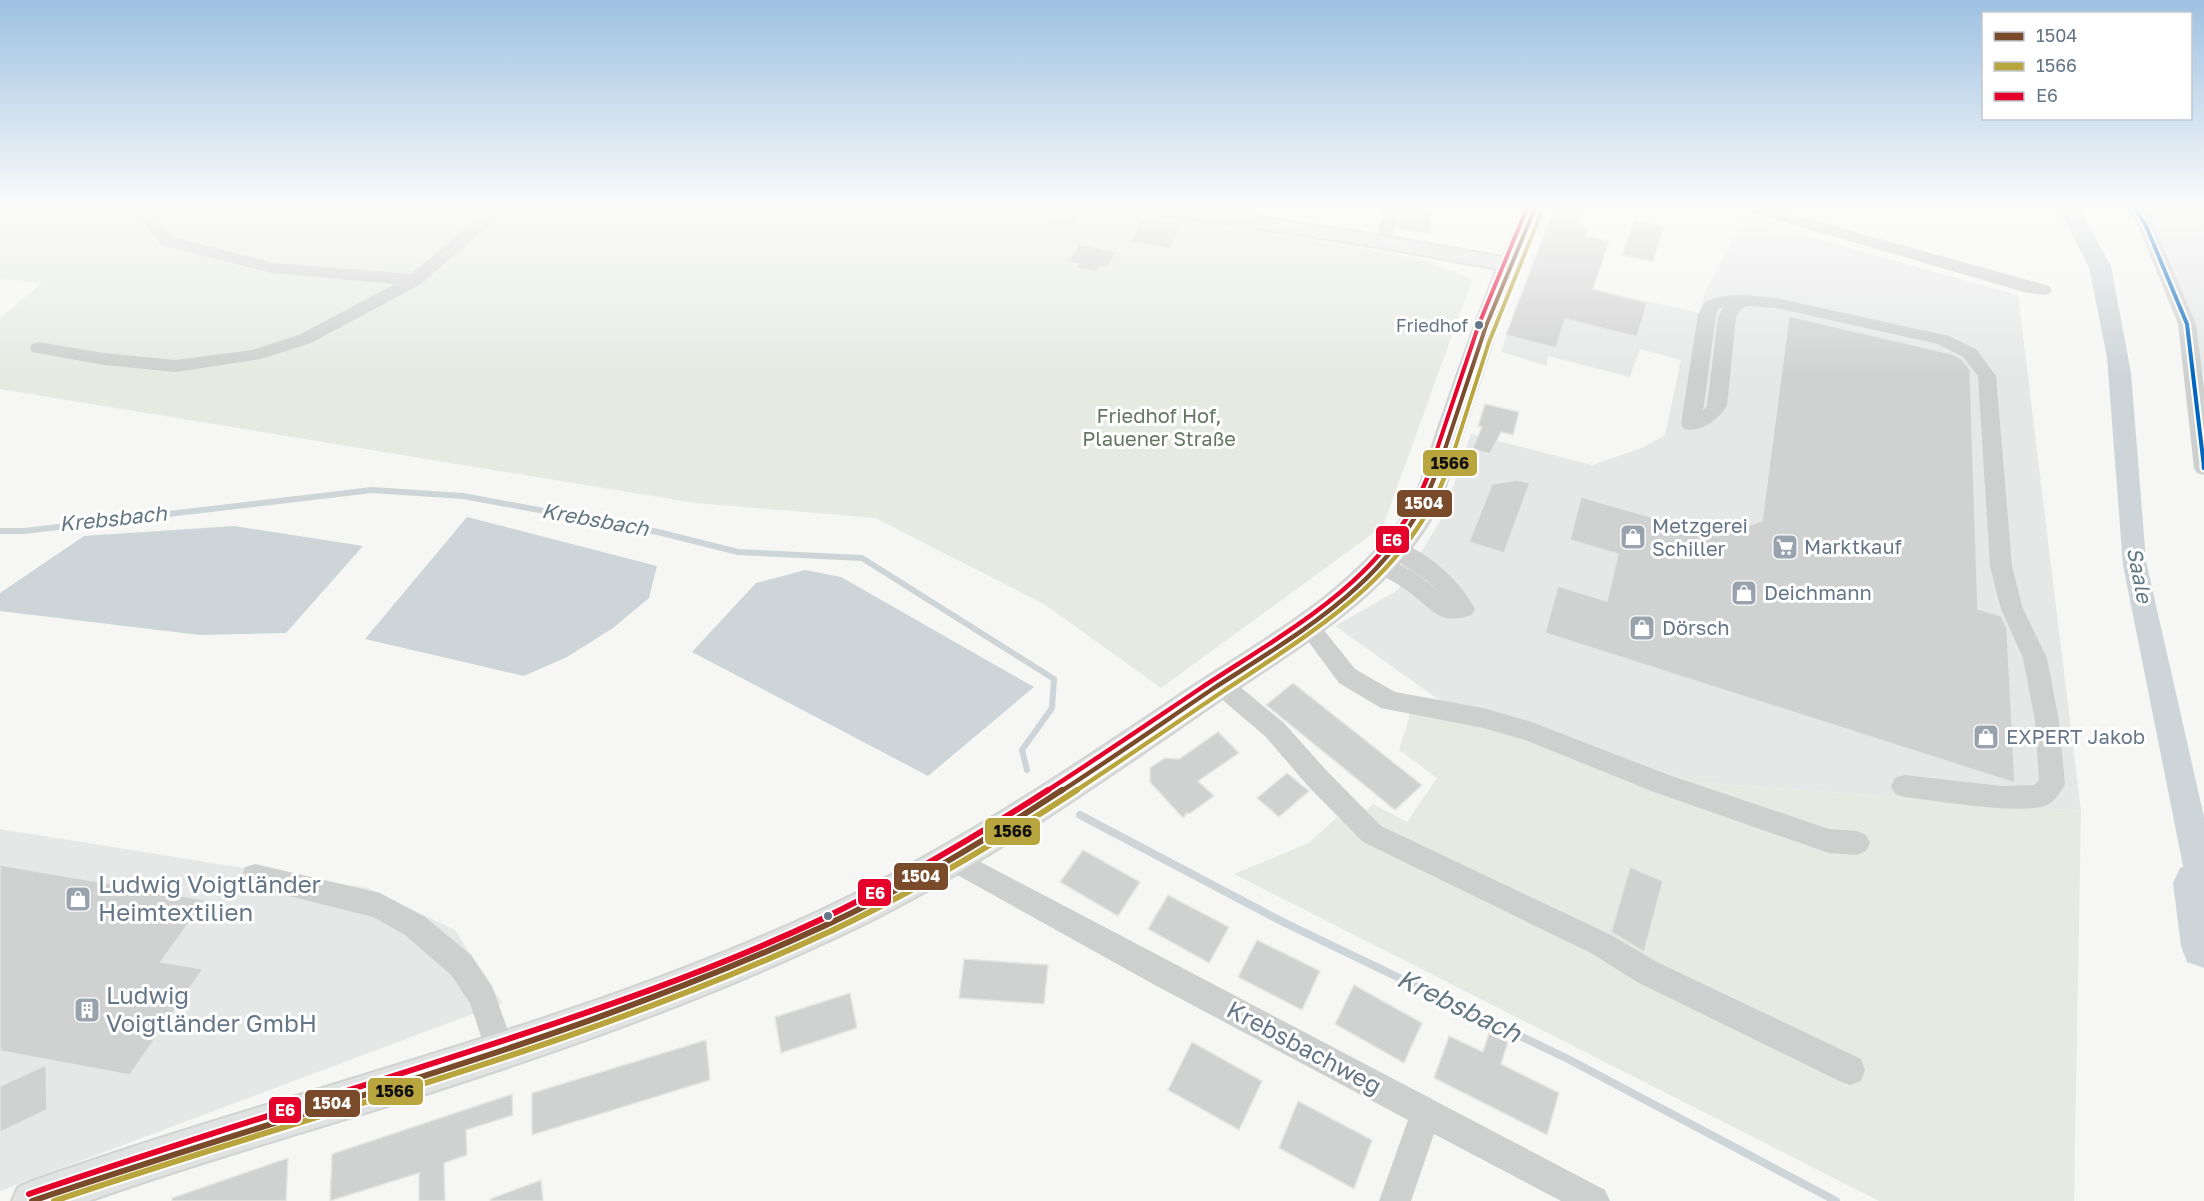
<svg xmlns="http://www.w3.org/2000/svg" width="2204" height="1201" font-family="'Golos Text',sans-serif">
  <rect width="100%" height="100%" fill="#f6f7f5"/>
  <g fill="#e6e8e8">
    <polygon points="2144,208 2204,208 2204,376 2161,245"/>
    <polygon points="1745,219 2018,295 2081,811 1694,782 1544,730 1446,705 1335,626 1398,590 1443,516 1471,434 1592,465 1644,447 1665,435 1681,360 1640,349 1630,377 1548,356 1547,366 1501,352 1523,290 1565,282 1699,313 1706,289"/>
    <polygon points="0,829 368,888 455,930 502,1003 0,1191"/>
  </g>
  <g fill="#e6eae3">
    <polygon points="0,208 1125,208 1427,260 1472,280 1383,526 1161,688 1044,604 875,518 695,503 0,389 0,318 42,283 0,279"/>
    <polygon points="1410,696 1544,730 1694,782 2081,811 2074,1201 1879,1201 1234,874 1309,843 1337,817 1350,826 1373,804 1407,822 1437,778 1399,750 1409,718"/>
  </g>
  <g fill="#cdd5d8">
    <polygon points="2058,208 2079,208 2111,266 2131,373 2146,561 2204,817 2204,934 2196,931 2123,565 2107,357 2089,267"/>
    <polygon points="467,517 657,566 649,598 613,628 567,657 524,676 365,639"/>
    <polygon points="234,526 363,546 286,633 200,635 0,611 0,593 84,536"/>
    <polygon points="805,570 841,577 1034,687 928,776 692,652 756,583"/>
  </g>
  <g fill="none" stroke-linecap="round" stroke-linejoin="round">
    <polyline stroke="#cdd5d8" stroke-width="6" points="0,531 24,531 372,490 463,496 658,532 738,552 862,558 1054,679 1052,708 1022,750 1027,770"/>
    <polyline stroke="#cdd5d8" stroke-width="8" points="1080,815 1281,921 1568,1059 1836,1201"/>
    <polygon fill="#cdd5d8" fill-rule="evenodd" points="2196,862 2204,865 2204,968 2187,962 2181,946 2173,883 2180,868"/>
  </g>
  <g fill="#d0d1d1" stroke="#e6e6e5" stroke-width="1.5">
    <polygon points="1058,208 1086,208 1075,227 1050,223"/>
    <polygon points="1402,208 1431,208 1429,234 1397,229"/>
    <polygon points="1554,208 1584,212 1578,226 1589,229 1586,236 1609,241 1593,289 1647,303 1637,337 1565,319 1556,348 1506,335"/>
    <polygon points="1142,217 1181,224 1170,249 1130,242"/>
    <polygon points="1634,220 1664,226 1653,262 1622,255"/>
    <polygon points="1079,244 1116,252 1107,268 1100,267 1097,272 1076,268 1079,264 1068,262"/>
    <polygon points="1789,316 1952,354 1962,359 1970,370 1978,609 2001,616 2007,628 2015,783 1545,633 1558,586 1607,601 1618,554 1570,540 1581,497 1718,536 1762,521"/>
    <polygon points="1485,404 1519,412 1513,435 1501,432 1490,454 1472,449 1482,427 1478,426"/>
    <polygon points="1517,480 1530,483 1504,553 1469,542 1492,484"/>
    <polygon points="1293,683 1422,785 1395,810 1266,705"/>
    <polygon points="1218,732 1239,753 1198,781 1214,796 1189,814 1187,813 1183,818 1150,782 1150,768 1165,758 1179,759"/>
    <polygon points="1287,773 1309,791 1279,817 1257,798"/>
    <polygon points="1083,850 1140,882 1118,916 1060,882"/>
    <polygon points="0,865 205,900 161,962 203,969 130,1075 0,1051"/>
    <polygon points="1630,867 1663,881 1644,952 1611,932"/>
    <polygon points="1168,895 1229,927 1209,963 1148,929"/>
    <polygon points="1257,940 1320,971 1302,1010 1238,977"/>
    <polygon points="964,959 1048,965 1044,1004 959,998"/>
    <polygon points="1354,985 1422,1023 1404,1063 1335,1024"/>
    <polygon points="850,993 857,1028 781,1053 775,1017"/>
    <polygon points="1489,1033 1508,1042 1501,1064 1559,1093 1547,1135 1434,1078 1449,1036 1483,1052"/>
    <polygon points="706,1040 710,1080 532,1135 532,1093"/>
    <polygon points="1192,1042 1262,1081 1239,1130 1168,1090"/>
    <polygon points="46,1065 47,1110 0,1132 0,1086"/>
    <polygon points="512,1094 513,1115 466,1130 467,1155 444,1163 445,1201 419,1201 419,1173 330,1201 332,1154"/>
    <polygon points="1298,1101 1372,1140 1354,1189 1279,1148"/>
    <polygon points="288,1158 286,1201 172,1201 172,1198"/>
    <polygon points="541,1180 543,1201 491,1201 490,1199"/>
  </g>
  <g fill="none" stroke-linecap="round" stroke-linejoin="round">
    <g stroke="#d1d3d3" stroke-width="4">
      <path id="major" d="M1153 208H1201L1383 236 1503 257 1525 208H1545L1497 326 1440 502C1392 596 1294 649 1211 706 1089 790 969 876 835 938 697 1003 552 1054 407 1100 301 1133 193 1164 89 1201H12L18 1187 32 1181C291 1089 563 1029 813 914 943 854 1062 775 1180 695 1259 642 1349 596 1405 515 1422 491 1428 459 1438 431 1457 377 1475 322 1497 269L1383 248 1163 214 1156 212Z"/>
    </g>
    <g fill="#ced0d0" fill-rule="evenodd">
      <polygon points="136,208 154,208 151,212 173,237 273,263 411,274 491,208 509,208 421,284 311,343 261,359 176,372 104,365 32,352 30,348 32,344 39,342 104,353 176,360 252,350 299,335 395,284 272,273 161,245 134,211"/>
      <polygon points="1384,208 1400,208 1391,242 1383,247 1375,242"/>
      <polygon points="1744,208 1769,208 2049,286 2052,290 2049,294 2043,295 2024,292 1746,211"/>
      <polygon points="2127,208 2143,208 2154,226 2196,324 2204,387 2204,475 2197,473 2194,468 2178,324 2138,226"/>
      <path d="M1744 295 1776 298 1949 336 1976 349 1996 376 2012 566 2023 609 2047 658 2059 721 2065 784C2061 792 2055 801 2047 805 2024 816 1933 800 1904 797L1895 794 1891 786 1895 778 1904 775 2002 786 2034 785 2039 780 2035 721 2023 658 2001 609 1990 566 1978 376 1963 357 1938 344 1776 308 1747 306 1739 311 1736 317 1727 406C1718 420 1701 433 1684 429L1681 424 1698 315 1705 302 1723 296ZM1724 307 1718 317 1707 406 1703 411 1716 315 1718 309Z"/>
      <path d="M1394 540C1426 550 1460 580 1475 609L1472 615C1439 626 1433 610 1409 592 1398 583 1384 577 1371 570L1368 564 1371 558C1391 552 1427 581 1442 594L1426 580 1386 554 1383 548 1386 542Z"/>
      <polygon points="1307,616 1315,619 1355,669 1395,692 1483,708 1529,721 1669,775 1829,829 1857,831 1866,835 1870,843 1866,851 1857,855 1829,853 1654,792 1525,740 1483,728 1381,708 1339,683 1296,625 1299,619"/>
      <polygon points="1220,674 1228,677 1284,723 1325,769 1381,826 1611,935 1657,962 1861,1059 1865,1070 1861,1081 1850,1085 1839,1081 1637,982 1591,953 1363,842 1307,785 1266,737 1212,691 1208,684 1212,677"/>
      <polygon points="952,847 1605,1190 1610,1201 1561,1201 1434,1134 1411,1201 1379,1201 1408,1120 1153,984 943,867 939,859 943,851"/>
      <polygon points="255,864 380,893 425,917 471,955 492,986 515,1050 511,1061 500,1065 489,1061 470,1003 451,975 405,935 373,917 245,885 242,876 245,867"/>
    </g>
    <use href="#major" fill="#e1e2e2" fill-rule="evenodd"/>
    <g stroke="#fff" stroke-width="8">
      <polyline id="bus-1-far2" points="1439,467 1486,326 1535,208"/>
    </g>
    <g stroke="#fff" stroke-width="9">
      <path id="bus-1-far1" d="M1060 792C1111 759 1161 724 1211 690 1305 629 1401 578 1439 465"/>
    </g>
    <g stroke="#fff" stroke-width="10">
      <path id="bus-1" d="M32 1201C296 1111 570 1043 824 926 907 888 985 840 1062 790"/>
    </g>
    <g stroke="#fff" stroke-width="8">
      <polyline id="bus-2-far2" points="1449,467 1489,342 1542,211"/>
    </g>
    <g stroke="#fff" stroke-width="9">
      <path id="bus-2-far1" d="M1074 792C1124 759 1173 725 1222 692 1314 631 1411 575 1449 465"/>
    </g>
    <g stroke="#fff" stroke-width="10">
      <path id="bus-2" d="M54 1201C313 1113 582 1047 831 931 916 891 998 842 1077 790"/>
    </g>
    <g stroke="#fff" stroke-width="8">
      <polyline id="bus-3-far2" points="1431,467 1479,324 1527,208"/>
    </g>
    <g stroke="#fff" stroke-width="9">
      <path id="bus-3-far1" d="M1045 792C1098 758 1149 723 1201 688 1292 628 1395 575 1432 465"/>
    </g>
    <g stroke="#fff" stroke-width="10">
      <path id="bus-3" d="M29 1194C175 1144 323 1099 471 1051 589 1013 709 972 822 919 901 881 975 837 1048 790"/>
    </g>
    <g stroke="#fff" stroke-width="8">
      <polyline id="bus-4-far1" points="2135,208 2146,226 2187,324 2204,467"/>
    </g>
    <g stroke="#fff" stroke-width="9">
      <polyline id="bus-4" points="2204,465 2204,468"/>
    </g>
    <use href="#bus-1-far2" stroke="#7a4b2a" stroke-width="4"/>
    <use href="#bus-1-far1" stroke="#7a4b2a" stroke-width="4.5"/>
    <use href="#bus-1" stroke="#7a4b2a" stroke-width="6"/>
    <use href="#bus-2-far2" stroke="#b9a53d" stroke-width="4"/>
    <use href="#bus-2-far1" stroke="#b9a53d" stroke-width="4.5"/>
    <use href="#bus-2" stroke="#b9a53d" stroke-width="6"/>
    <use href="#bus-3-far2" stroke="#e4002b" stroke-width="4"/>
    <use href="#bus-3-far1" stroke="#e4002b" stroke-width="4.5"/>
    <use href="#bus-3" stroke="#e4002b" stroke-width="6"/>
    <use href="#bus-4-far1" stroke="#0065bd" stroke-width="4"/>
    <use href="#bus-4" stroke="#0065bd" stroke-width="4.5"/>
  </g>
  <linearGradient id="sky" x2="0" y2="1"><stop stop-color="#9dc1e2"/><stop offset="0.55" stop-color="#fbfbfa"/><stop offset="1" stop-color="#fbfbfa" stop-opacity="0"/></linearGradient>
  <rect width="2204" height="376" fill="url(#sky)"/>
  <defs>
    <g id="shop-square" transform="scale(1.35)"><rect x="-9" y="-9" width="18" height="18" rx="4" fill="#98a3ae" stroke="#fff"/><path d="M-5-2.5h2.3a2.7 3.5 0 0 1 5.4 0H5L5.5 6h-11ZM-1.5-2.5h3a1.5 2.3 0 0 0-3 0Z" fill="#fff"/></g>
    <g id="supermarket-square" transform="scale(1.35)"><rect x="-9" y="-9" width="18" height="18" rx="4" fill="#98a3ae" stroke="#fff"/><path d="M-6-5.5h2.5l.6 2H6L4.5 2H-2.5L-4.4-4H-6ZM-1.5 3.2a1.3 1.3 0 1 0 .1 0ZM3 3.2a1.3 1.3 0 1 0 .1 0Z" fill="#fff"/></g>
    <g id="building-square" transform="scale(1.35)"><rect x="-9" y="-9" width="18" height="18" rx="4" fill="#98a3ae" stroke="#fff"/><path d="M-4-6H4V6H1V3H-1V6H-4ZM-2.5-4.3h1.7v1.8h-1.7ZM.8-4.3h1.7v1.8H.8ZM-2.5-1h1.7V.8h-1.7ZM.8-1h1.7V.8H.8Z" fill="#fff"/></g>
  </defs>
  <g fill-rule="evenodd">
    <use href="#shop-square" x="1633" y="537"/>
    <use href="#supermarket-square" x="1785" y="547"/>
    <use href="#shop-square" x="1744" y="593"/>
    <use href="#shop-square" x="1642" y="628"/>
    <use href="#shop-square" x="1986" y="737"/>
    <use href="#shop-square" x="78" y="899"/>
    <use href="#building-square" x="87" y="1010"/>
  </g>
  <g fill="#657687" stroke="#fff" stroke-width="2">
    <circle cx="1479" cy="325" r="5"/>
    <circle cx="828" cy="916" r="5"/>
  </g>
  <g text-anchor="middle" stroke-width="6" stroke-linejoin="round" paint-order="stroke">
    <g font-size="18" fill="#657687" stroke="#fff" text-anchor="end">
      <text x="1468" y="332">Friedhof</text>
    </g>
    <g font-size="20" fill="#647861" stroke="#fff">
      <text x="1159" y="423">Friedhof Hof,<tspan x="1159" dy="23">Plauener Straße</tspan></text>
    </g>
    <g font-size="20" fill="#657687" stroke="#fff" text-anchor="start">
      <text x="1652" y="533">Metzgerei<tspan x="1652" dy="23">Schiller</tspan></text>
      <text x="1804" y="554">Marktkauf</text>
      <text x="1764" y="600">Deichmann</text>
      <text x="1662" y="635">Dörsch</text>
      <text x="2006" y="744">EXPERT Jakob</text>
    </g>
    <g font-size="21" font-style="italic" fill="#617883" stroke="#fff">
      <text transform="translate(113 519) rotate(-6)" y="7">Krebsbach</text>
      <text transform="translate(595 520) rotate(10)" y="7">Krebsbach</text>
      <text transform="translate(2139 575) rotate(79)" y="7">Saale</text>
    </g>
    <g font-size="24" fill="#657687" stroke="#fff" text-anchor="start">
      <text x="98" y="893">Ludwig Voigtländer<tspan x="98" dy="28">Heimtextilien</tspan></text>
      <text x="106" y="1004">Ludwig<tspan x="106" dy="28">Voigtländer GmbH</tspan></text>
    </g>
    <g font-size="24" fill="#657687" stroke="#fff">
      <text transform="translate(1304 1048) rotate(28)" y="8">Krebsbachweg</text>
    </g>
    <g font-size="26" font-style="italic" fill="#617883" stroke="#fff">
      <text transform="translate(1459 1006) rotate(26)" y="9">Krebsbach</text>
    </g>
  </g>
  <g stroke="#fff" stroke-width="2">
    <rect x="1422" y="449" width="56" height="28" rx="6" fill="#b9a53d"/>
    <rect x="1396" y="489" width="57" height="29" rx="6" fill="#7a4b2a"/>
    <rect x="1375" y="525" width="35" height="29" rx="6" fill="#e4002b"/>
    <rect x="984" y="817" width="57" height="29" rx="6" fill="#b9a53d"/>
    <rect x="893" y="862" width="56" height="29" rx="6" fill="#7a4b2a"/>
    <rect x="857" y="878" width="35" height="29" rx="6" fill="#e4002b"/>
    <rect x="367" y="1077" width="57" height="29" rx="6" fill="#b9a53d"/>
    <rect x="304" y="1089" width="57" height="29" rx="6" fill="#7a4b2a"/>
    <rect x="268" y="1096" width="34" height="28" rx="6" fill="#e4002b"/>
  </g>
  <g font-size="16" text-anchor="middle" font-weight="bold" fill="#fff">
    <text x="1424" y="509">1504</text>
    <text x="1392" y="546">E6</text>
    <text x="921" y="882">1504</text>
    <text x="875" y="899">E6</text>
    <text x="332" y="1109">1504</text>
    <text x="285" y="1116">E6</text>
  </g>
  <g font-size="16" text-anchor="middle" font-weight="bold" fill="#111">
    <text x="1450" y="469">1566</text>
    <text x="1013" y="837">1566</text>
    <text x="395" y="1097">1566</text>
  </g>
  <rect x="1982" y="12" width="210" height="108" fill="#ffffff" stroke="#c1c8cf" stroke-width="1.5"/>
  <rect x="1994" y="32" width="30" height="9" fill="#7a4b2a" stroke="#c1c8cf" stroke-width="1.5"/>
  <text x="2036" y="42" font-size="18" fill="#657687">1504</text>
  <rect x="1994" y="62" width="30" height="9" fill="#b9a53d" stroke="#c1c8cf" stroke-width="1.5"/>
  <text x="2036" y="72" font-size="18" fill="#657687">1566</text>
  <rect x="1994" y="92" width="30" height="9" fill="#e4002b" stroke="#c1c8cf" stroke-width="1.5"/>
  <text x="2036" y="102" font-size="18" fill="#657687">E6</text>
</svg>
